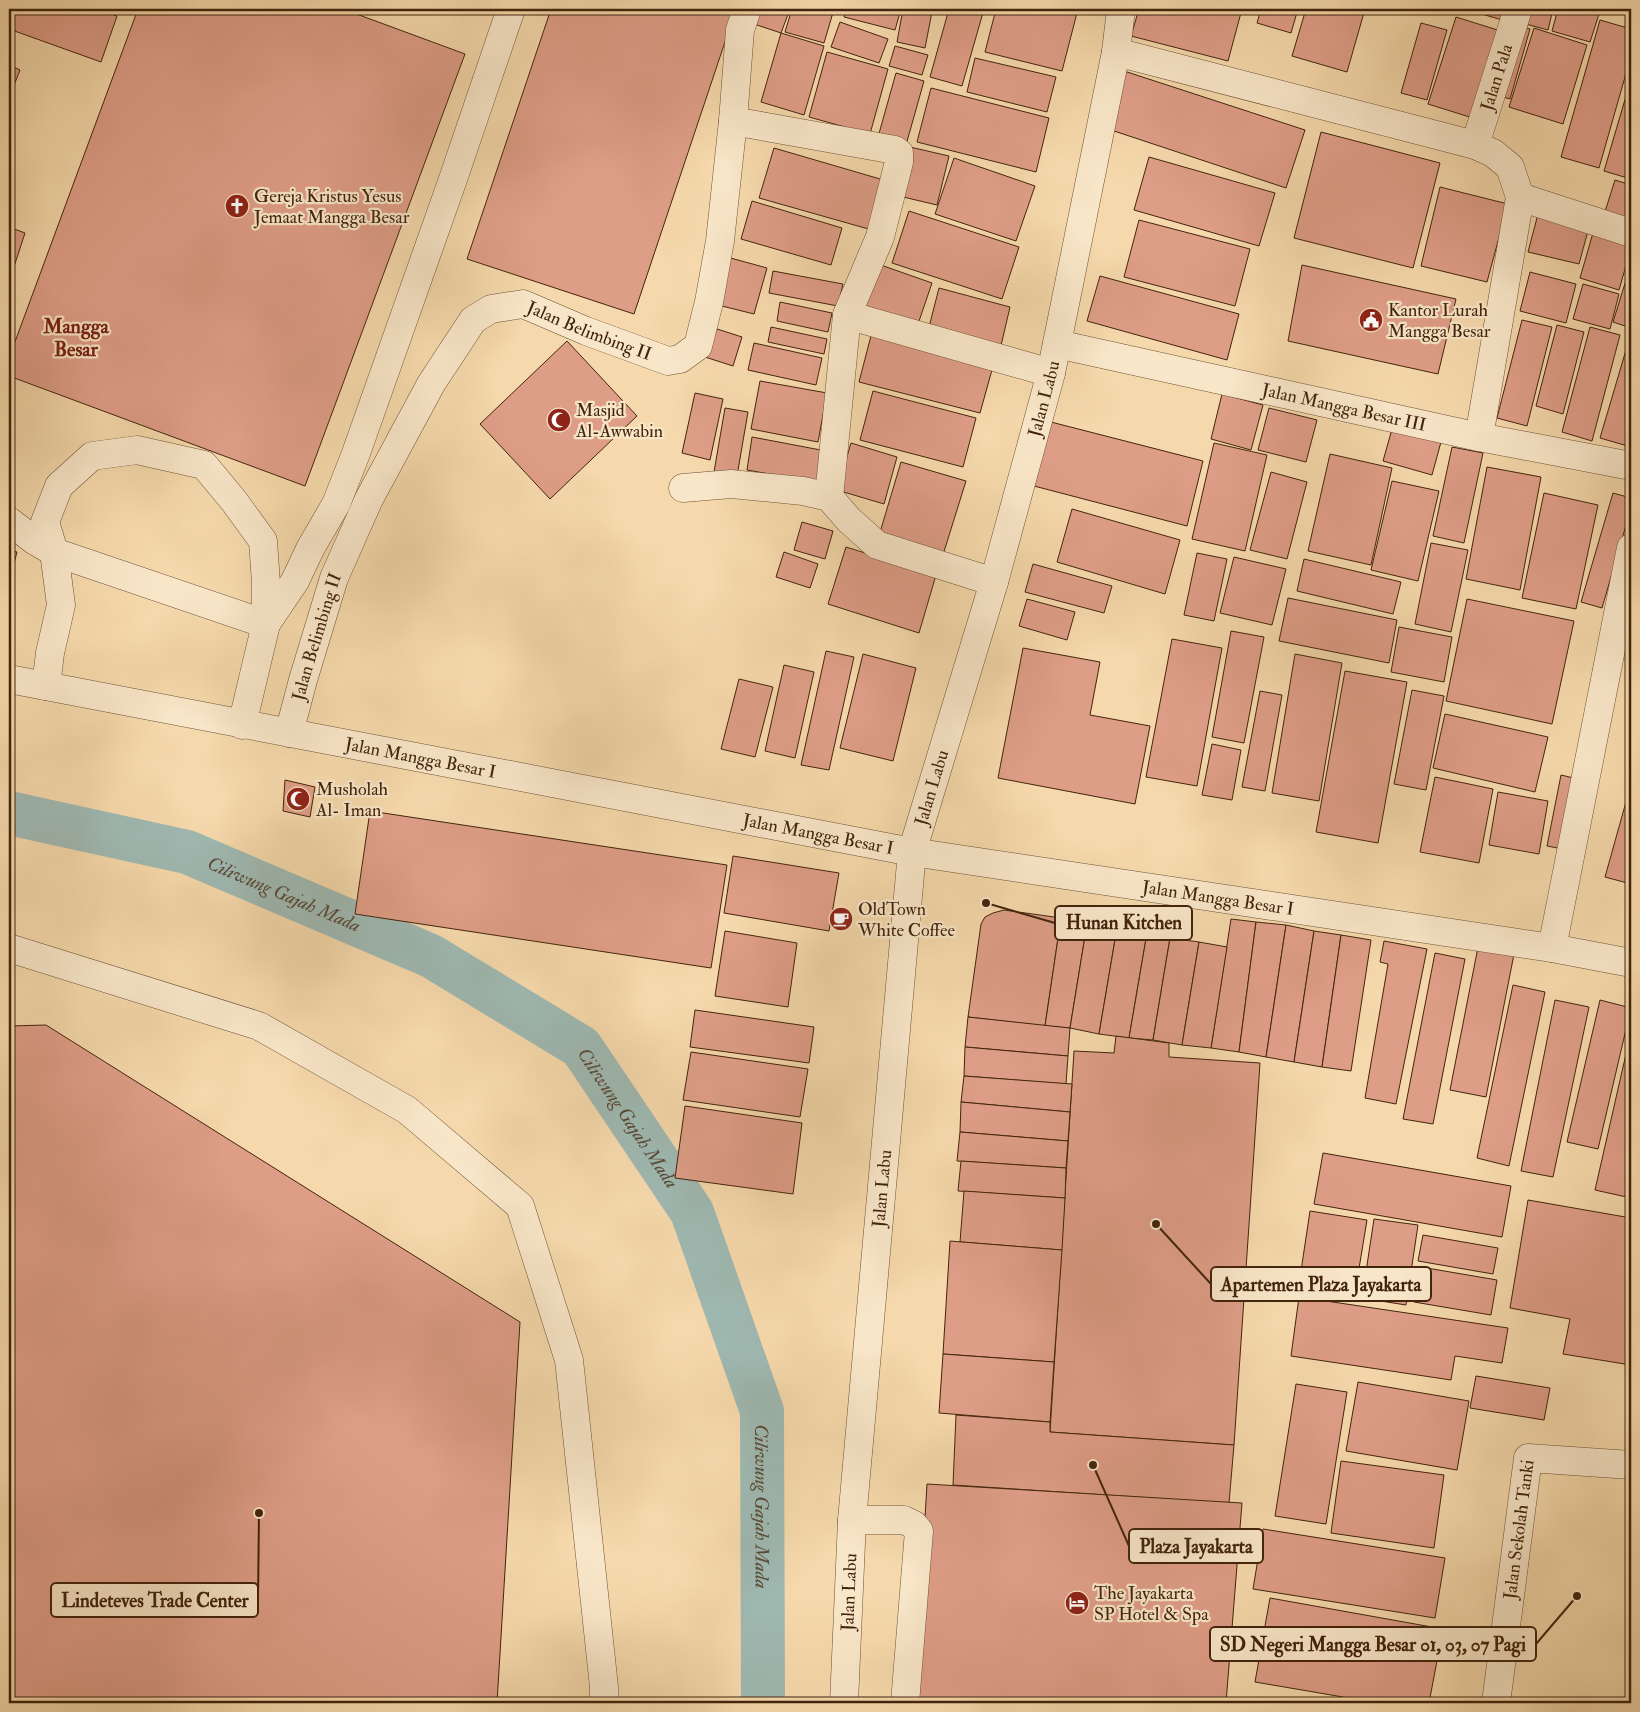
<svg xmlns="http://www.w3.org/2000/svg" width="1640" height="1712" font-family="'IM FELL Double Pica',serif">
  <rect width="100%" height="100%" fill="#f5d8ab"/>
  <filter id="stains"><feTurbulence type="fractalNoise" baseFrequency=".004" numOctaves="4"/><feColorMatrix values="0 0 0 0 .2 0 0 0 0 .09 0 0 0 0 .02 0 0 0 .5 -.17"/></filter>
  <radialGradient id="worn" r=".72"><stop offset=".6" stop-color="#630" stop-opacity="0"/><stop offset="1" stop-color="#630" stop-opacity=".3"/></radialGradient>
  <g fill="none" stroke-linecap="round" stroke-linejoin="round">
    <path stroke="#9eb8b1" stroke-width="44" id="s1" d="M9 813 187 852 431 956 581 1047 692 1212 762 1411 763 1703"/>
  </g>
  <g fill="#de9d87" stroke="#42240d">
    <polygon points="9,9 97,9 117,16 101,62 9,29"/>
    <polygon points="138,9 343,9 465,54 305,486 9,376 9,358"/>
    <polygon points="551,9 736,9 634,314 467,259"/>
    <polygon points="756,9 790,9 781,33 751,23"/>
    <polygon points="792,9 834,9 824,43 785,32"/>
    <polygon points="846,9 901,9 895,30 844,17"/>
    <polygon points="903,9 932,12 925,48 897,42"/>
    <polygon points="949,9 984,9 962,86 930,77"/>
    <polygon points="996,9 1078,9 1062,71 985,52"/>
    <polygon points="1139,9 1242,9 1228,61 1131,36"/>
    <polygon points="1261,9 1298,9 1291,33 1257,23"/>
    <polygon points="1306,9 1365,9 1347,72 1292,56"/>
    <polygon points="1464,9 1510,9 1506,21"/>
    <polygon points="1521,9 1553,9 1548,30 1518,22"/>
    <polygon points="1558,9 1592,9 1600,11 1590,42 1552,31"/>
    <polygon points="1456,17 1504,32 1476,119 1428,104"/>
    <polygon points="1600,20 1631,29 1631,56 1599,168 1561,157"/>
    <polygon points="840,22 888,39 879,63 831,47"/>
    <polygon points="1421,23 1447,30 1427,100 1401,93"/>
    <polygon points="1514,24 1530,29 1510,99 1494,94"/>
    <polygon points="1534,28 1587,45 1563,124 1509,107"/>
    <polygon points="781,33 824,46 804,115 761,102"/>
    <polygon points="895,46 928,55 922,75 889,66"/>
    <polygon points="827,52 888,69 870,134 809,117"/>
    <polygon points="975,58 1056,77 1047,112 967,92"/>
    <polygon points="9,65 20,70 9,98"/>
    <polygon points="1121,70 1305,130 1286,188 1102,127"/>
    <polygon points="896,73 924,81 906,145 878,137"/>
    <polygon points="1631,79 1631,179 1604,171"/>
    <polygon points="931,88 1049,118 1036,172 917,142"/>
    <polygon points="1321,132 1440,163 1413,268 1294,238"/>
    <polygon points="910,147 949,156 937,205 899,196"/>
    <polygon points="774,148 887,181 872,230 759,198"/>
    <polygon points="1149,157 1275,193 1259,246 1134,210"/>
    <polygon points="954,158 1035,186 1016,241 935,214"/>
    <polygon points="1615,180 1631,185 1631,227 1603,218"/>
    <polygon points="1440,187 1508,204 1487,282 1421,266"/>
    <polygon points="752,201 842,228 831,265 741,239"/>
    <polygon points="909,211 1019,247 1002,299 892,263"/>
    <polygon points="1538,214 1589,227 1579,264 1528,252"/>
    <polygon points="1139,220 1250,249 1235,306 1124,277"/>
    <polygon points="1595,226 1631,237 1631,248 1619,290 1580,278"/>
    <polygon points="9,227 25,233 9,282"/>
    <polygon points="727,257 767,268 754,314 714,304"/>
    <polygon points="878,264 932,283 917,327 862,307"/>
    <polygon points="1631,264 1631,328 1613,322"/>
    <polygon points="1302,265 1456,299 1438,374 1288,341"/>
    <polygon points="773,271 843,284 838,306 769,293"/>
    <polygon points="1530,272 1576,284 1566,323 1520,311"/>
    <polygon points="1100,276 1239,314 1227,360 1087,321"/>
    <polygon points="1583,284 1619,294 1610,329 1573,319"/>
    <polygon points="939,288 1010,307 1000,350 928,331"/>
    <polygon points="780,302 832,313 828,332 777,321"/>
    <polygon points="1522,320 1552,327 1527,426 1497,418"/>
    <polygon points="1557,325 1584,332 1563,414 1536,406"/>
    <polygon points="771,327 827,339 824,354 768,342"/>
    <polygon points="1590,327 1620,335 1592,441 1562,432"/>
    <polygon points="714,328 742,337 733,366 705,357"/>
    <polygon points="873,328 995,359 980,413 859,382"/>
    <polygon points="567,341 637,416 550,499 480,424"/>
    <polygon points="754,343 822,358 816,385 748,370"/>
    <polygon points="1626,350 1631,352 1631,447 1600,438"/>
    <polygon points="760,381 827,393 818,442 751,429"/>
    <polygon points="873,391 976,418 963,467 860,440"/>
    <polygon points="695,393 723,399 710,460 682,453"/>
    <polygon points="1222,394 1263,405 1251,450 1211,439"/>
    <polygon points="725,408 748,412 737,476 714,472"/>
    <polygon points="1269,408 1317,420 1306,462 1258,450"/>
    <polygon points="1051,422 1203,461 1187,526 1034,486"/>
    <polygon points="1392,429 1441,442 1432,475 1383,461"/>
    <polygon points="752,437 826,451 820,483 747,470"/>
    <polygon points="851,443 897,457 884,504 837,490"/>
    <polygon points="1214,443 1267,455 1245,551 1192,539"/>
    <polygon points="1452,447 1483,453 1464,543 1433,536"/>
    <polygon points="1330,454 1392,468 1371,565 1308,551"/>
    <polygon points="901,462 966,481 942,558 878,539"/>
    <polygon points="1487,467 1541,477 1520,590 1466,579"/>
    <polygon points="1271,472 1307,482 1287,559 1250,550"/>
    <polygon points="1392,481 1439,491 1418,581 1371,570"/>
    <polygon points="1544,493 1598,505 1576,609 1522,598"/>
    <polygon points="1613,493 1631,498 1631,508 1602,608 1581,602"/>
    <polygon points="1072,509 1180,540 1165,594 1057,562"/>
    <polygon points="802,522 833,531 825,559 794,550"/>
    <polygon points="1431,543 1468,550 1451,632 1415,624"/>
    <polygon points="846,547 936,575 919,633 828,604"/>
    <polygon points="9,550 17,552 9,583"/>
    <polygon points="784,552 818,564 810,588 776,577"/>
    <polygon points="1197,553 1227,559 1214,621 1184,615"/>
    <polygon points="1234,557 1286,569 1272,625 1220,613"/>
    <polygon points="1304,559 1401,582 1393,614 1297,591"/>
    <polygon points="1033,564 1112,586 1104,613 1025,592"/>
    <polygon points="1288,598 1397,620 1389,663 1279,641"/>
    <polygon points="1027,599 1075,612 1067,640 1019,626"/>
    <polygon points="1467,599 1574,621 1552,724 1446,701"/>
    <polygon points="1399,627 1452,637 1444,682 1391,672"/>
    <polygon points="1231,631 1264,637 1244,743 1212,737"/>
    <polygon points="1172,639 1222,648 1197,786 1146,777"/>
    <polygon points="1023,648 1100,662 1090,715 1150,726 1135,804 998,778"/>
    <polygon points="826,651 854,657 829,770 801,765"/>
    <polygon points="863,654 916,668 893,761 840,748"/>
    <polygon points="1295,654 1342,663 1319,801 1272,793"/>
    <polygon points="784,665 814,672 795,758 765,751"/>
    <polygon points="1345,671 1407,682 1378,843 1316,832"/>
    <polygon points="739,679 773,687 755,757 721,749"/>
    <polygon points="1412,690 1444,696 1426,790 1394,784"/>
    <polygon points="1260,691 1282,695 1265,791 1242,787"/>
    <polygon points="1445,714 1548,737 1535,792 1433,768"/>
    <polygon points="1212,744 1241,750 1232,800 1202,795"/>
    <polygon points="1561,775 1582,780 1568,850 1547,846"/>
    <polygon points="1435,777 1493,789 1479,863 1420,852"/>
    <polygon points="285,780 315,787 310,817 283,811"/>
    <polygon points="1631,784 1631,884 1605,877"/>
    <polygon points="1498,792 1548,801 1539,854 1489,845"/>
    <polygon points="370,811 727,865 711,968 355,914"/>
    <polygon points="733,856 839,873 829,931 724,913"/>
    <polygon points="1004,910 1061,918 1045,1026 968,1017 981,924 985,917 993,913"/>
    <polygon points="1061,918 1087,924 1070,1028 1045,1026"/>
    <polygon points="1231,919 1256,922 1239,1052 1211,1048"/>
    <polygon points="1256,922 1286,925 1266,1057 1239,1052"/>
    <polygon points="1087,924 1117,928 1099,1034 1070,1028"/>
    <polygon points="1286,925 1314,931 1294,1062 1266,1057"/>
    <polygon points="1117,928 1147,933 1129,1038 1099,1034"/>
    <polygon points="725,931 797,943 788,1007 715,996"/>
    <polygon points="1314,931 1341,935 1322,1067 1294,1062"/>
    <polygon points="1147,933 1170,938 1153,1040 1129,1038"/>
    <polygon points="1341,935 1371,940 1351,1071 1322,1067"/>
    <polygon points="1170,938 1199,942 1182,1045 1153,1040"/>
    <polygon points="1384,941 1427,949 1396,1104 1365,1098 1388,964 1380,962"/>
    <polygon points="1199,942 1227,947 1211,1048 1182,1045"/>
    <polygon points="1479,942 1515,949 1486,1097 1450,1090"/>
    <polygon points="1435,953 1465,959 1433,1124 1403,1119"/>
    <polygon points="1513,985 1545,992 1509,1166 1477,1158"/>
    <polygon points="1555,1000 1589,1007 1553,1177 1521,1171"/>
    <polygon points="1600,1000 1631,1008 1598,1149 1567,1142"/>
    <polygon points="695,1010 814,1027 809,1063 690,1047"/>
    <polygon points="968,1017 1070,1028 1068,1056 965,1047"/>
    <polygon points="46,1025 520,1322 497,1703 9,1703 9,1026"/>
    <polygon points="1631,1032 1631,1198 1595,1190"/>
    <polygon points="1116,1036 1169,1043 1169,1057 1260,1063 1234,1445 1050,1432 1074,1051 1114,1053"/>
    <polygon points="965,1047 1068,1056 1066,1084 964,1076"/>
    <polygon points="691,1052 808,1069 800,1117 683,1100"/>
    <polygon points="964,1076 1072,1084 1070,1112 961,1102"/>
    <polygon points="961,1102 1070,1112 1068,1141 960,1132"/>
    <polygon points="685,1106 802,1123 793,1194 675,1178"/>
    <polygon points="960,1132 1068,1141 1066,1168 957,1161"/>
    <polygon points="1323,1153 1511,1186 1502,1237 1314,1204"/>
    <polygon points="961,1161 1066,1168 1065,1198 958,1191"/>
    <polygon points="964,1191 1065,1198 1062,1250 960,1242"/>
    <polygon points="1528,1200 1631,1218 1631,1365 1563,1354 1570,1319 1510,1308"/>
    <polygon points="1310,1211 1367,1220 1354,1299 1298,1291"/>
    <polygon points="1374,1219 1418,1225 1406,1305 1362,1298"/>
    <polygon points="1423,1235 1498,1248 1493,1274 1418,1261"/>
    <polygon points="950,1241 1062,1250 1054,1362 943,1354"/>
    <polygon points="1421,1267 1497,1280 1491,1315 1414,1302"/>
    <polygon points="1299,1297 1508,1328 1502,1363 1455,1356 1451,1380 1291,1356"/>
    <polygon points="943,1354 1054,1362 1050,1422 939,1413"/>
    <polygon points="1476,1376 1550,1388 1544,1420 1470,1408"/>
    <polygon points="1358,1382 1469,1401 1457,1470 1346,1451"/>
    <polygon points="1296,1384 1347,1392 1326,1524 1275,1516"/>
    <polygon points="956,1415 1050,1422 1050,1432 1234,1445 1229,1503 953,1485"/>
    <polygon points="1341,1461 1444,1475 1434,1548 1331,1533"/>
    <polygon points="927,1484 1242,1503 1226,1703 914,1703"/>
    <polygon points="1263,1529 1445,1558 1435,1618 1253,1589"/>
    <polygon points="1270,1598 1443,1629 1429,1703 1378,1703 1255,1682"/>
  </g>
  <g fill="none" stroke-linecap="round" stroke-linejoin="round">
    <g stroke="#6f5134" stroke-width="29">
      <g id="minor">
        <polyline points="1116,52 1475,145 1493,153 1510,167 1520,197 1479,437"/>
        <polyline points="733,121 895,150 899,153 899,162 880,237 847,315"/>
        <path id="s2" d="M1475 145 1518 9"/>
        <polyline points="1520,197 1631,233"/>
        <path id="s3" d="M1057 344 1479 437 1631 466"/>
        <polyline points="683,488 731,484 803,491 829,497 849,520 877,545 994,582"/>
        <polyline points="829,497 847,315 1051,373"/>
        <polyline points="9,521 35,541 54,552 266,624"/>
        <polyline points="266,624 295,581 310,549 336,504 355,456 452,182 511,9"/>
        <path id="s4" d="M9 679 912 852 1552 948 1631 963"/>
        <polyline points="46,686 50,653 61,605 54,552 45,522 59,486 92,456 137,450 204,465 234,501 263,541 266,583 266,624 242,725"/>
        <path id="s5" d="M289 733 303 680 334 578 369 499 431 384 473 320 491 309 523 304 586 331 668 361 680 359 698 346 709 302 720 241 733 121 740 30 747 9"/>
        <polyline points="9,948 259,1026 407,1110 520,1206 569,1360 604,1687 604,1703"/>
        <polyline points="1552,948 1631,548"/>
        <polyline points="852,1520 904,1520 914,1525 919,1531 905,1703"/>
        <path id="s6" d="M844 1703 852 1520 912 852 994 582 1051 373 1116 52 1121 9"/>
        <path id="s7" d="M1496 1703 1528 1458 1631 1465"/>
      </g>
    </g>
    <use href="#minor" stroke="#f8e6c8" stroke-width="28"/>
  </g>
  <defs>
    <g id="church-disc" transform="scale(1.25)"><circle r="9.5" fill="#8f2418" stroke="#f8e6c8"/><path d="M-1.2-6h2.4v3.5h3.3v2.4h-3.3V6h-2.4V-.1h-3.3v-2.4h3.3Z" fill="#fff"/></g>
    <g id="civic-disc" transform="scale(1.25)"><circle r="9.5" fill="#8f2418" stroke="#f8e6c8"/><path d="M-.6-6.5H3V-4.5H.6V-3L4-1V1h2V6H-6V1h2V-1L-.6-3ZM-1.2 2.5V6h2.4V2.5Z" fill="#fff"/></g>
    <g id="mosque-disc" transform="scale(1.25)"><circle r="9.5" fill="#8f2418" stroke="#f8e6c8"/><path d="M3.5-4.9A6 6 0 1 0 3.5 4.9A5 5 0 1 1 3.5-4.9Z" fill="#fff"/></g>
    <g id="cafe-disc" transform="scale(1.25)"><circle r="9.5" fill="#8f2418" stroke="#f8e6c8"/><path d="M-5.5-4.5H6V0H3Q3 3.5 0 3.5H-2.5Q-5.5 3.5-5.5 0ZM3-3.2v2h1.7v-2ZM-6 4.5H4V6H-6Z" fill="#fff"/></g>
    <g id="hotel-disc" transform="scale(1.25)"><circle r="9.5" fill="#8f2418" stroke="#f8e6c8"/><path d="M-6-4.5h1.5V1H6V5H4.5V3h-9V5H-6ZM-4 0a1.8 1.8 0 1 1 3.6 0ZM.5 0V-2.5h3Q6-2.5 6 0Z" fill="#fff"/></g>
  </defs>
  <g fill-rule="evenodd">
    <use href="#church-disc" x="237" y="206"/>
    <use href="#civic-disc" x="1371" y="320"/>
    <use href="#mosque-disc" x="559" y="420"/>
    <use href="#mosque-disc" x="298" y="799"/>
    <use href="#cafe-disc" x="841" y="919"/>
    <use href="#hotel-disc" x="1077" y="1603"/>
  </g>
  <g text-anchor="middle" stroke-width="4.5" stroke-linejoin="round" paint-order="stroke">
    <g font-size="18" fill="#42240d" stroke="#f8e6c8">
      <text dy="6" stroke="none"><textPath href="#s2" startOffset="71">Jalan Pala</textPath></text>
      <text dy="6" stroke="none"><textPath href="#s5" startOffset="580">Jalan Belimbing II</textPath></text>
      <text dy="6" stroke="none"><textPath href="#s6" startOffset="1326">Jalan Labu</textPath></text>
      <text dy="6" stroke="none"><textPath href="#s3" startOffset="294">Jalan Mangga Besar III</textPath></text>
      <text dy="6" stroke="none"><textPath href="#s5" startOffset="100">Jalan Belimbing II</textPath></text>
      <text dy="6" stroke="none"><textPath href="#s4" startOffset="419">Jalan Mangga Besar I</textPath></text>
      <text dy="6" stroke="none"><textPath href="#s6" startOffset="921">Jalan Labu</textPath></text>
      <text dy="6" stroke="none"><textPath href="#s4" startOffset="824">Jalan Mangga Besar I</textPath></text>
      <text dy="6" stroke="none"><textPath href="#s4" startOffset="1229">Jalan Mangga Besar I</textPath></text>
      <text dy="6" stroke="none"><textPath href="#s6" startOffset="516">Jalan Labu</textPath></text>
      <text dy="6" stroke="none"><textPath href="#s7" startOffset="175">Jalan Sekolah Tanki</textPath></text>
      <text dy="6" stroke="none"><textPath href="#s6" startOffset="111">Jalan Labu</textPath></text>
    </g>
    <g font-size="18" fill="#42240d" stroke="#f8e6c8" text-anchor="start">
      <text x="254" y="202">Gereja Kristus Yesus<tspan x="254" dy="21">Jemaat Mangga Besar</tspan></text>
      <text x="1388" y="316">Kantor Lurah<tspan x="1388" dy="21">Mangga Besar</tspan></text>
      <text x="576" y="416">Masjid<tspan x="576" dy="21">Al-Awwabin</tspan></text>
      <text x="316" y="795">Musholah<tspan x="316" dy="21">Al- Iman</tspan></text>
      <text x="858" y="915">OldTown<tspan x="858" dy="21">White Coffee</tspan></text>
      <text x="1094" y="1599">The Jayakarta<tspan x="1094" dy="21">SP Hotel &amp; Spa</tspan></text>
    </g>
    <g font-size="19" font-style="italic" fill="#594936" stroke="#f8e6c8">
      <text dy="7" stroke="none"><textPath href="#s1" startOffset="288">Ciliwung Gajah Mada</textPath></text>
      <text dy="7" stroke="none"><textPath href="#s1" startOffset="708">Ciliwung Gajah Mada</textPath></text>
      <text dy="7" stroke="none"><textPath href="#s1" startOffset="1128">Ciliwung Gajah Mada</textPath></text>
    </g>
    <g font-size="20" font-weight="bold" fill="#7a1f14" stroke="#f8e6c8">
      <text x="76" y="333">Mangga<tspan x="76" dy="23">Besar</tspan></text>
    </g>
  </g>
  <path fill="none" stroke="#42240d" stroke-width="2" d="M986 903L1055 923M1156 1224L1211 1284M1093 1465L1129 1546M259 1513L258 1600M1577 1596L1536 1644"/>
  <g fill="#42240d" stroke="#f8e6c8" stroke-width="2">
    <circle cx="986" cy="903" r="5"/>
    <circle cx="1156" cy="1224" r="5"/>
    <circle cx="1093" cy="1465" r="5"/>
    <circle cx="259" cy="1513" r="5"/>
    <circle cx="1577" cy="1596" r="5"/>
  </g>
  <g fill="#f8e6c8" stroke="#42240d" stroke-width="2">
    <rect x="1055" y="906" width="137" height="34" rx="5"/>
    <rect x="1211" y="1267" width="220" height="34" rx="5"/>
    <rect x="1129" y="1529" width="134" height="34" rx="5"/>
    <rect x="51" y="1583" width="207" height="34" rx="5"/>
    <rect x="1210" y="1627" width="326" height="34" rx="5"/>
  </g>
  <g font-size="19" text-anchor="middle" font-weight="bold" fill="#42240d">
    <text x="1124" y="929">Hunan Kitchen</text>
    <text x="1321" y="1291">Apartemen Plaza Jayakarta</text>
    <text x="1196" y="1553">Plaza Jayakarta</text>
    <text x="155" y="1607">Lindeteves Trade Center</text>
    <text x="1373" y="1651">SD Negeri Mangga Besar 01, 03, 07 Pagi</text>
  </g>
  <rect width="1640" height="1712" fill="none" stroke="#f5d8ab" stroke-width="30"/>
  <rect x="10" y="10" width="1620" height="1692" fill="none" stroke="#42240d" stroke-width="2.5"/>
  <rect x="15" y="15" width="1610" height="1682" fill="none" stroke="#42240d"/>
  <rect width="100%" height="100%" filter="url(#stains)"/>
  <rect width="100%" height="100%" fill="url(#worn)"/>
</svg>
